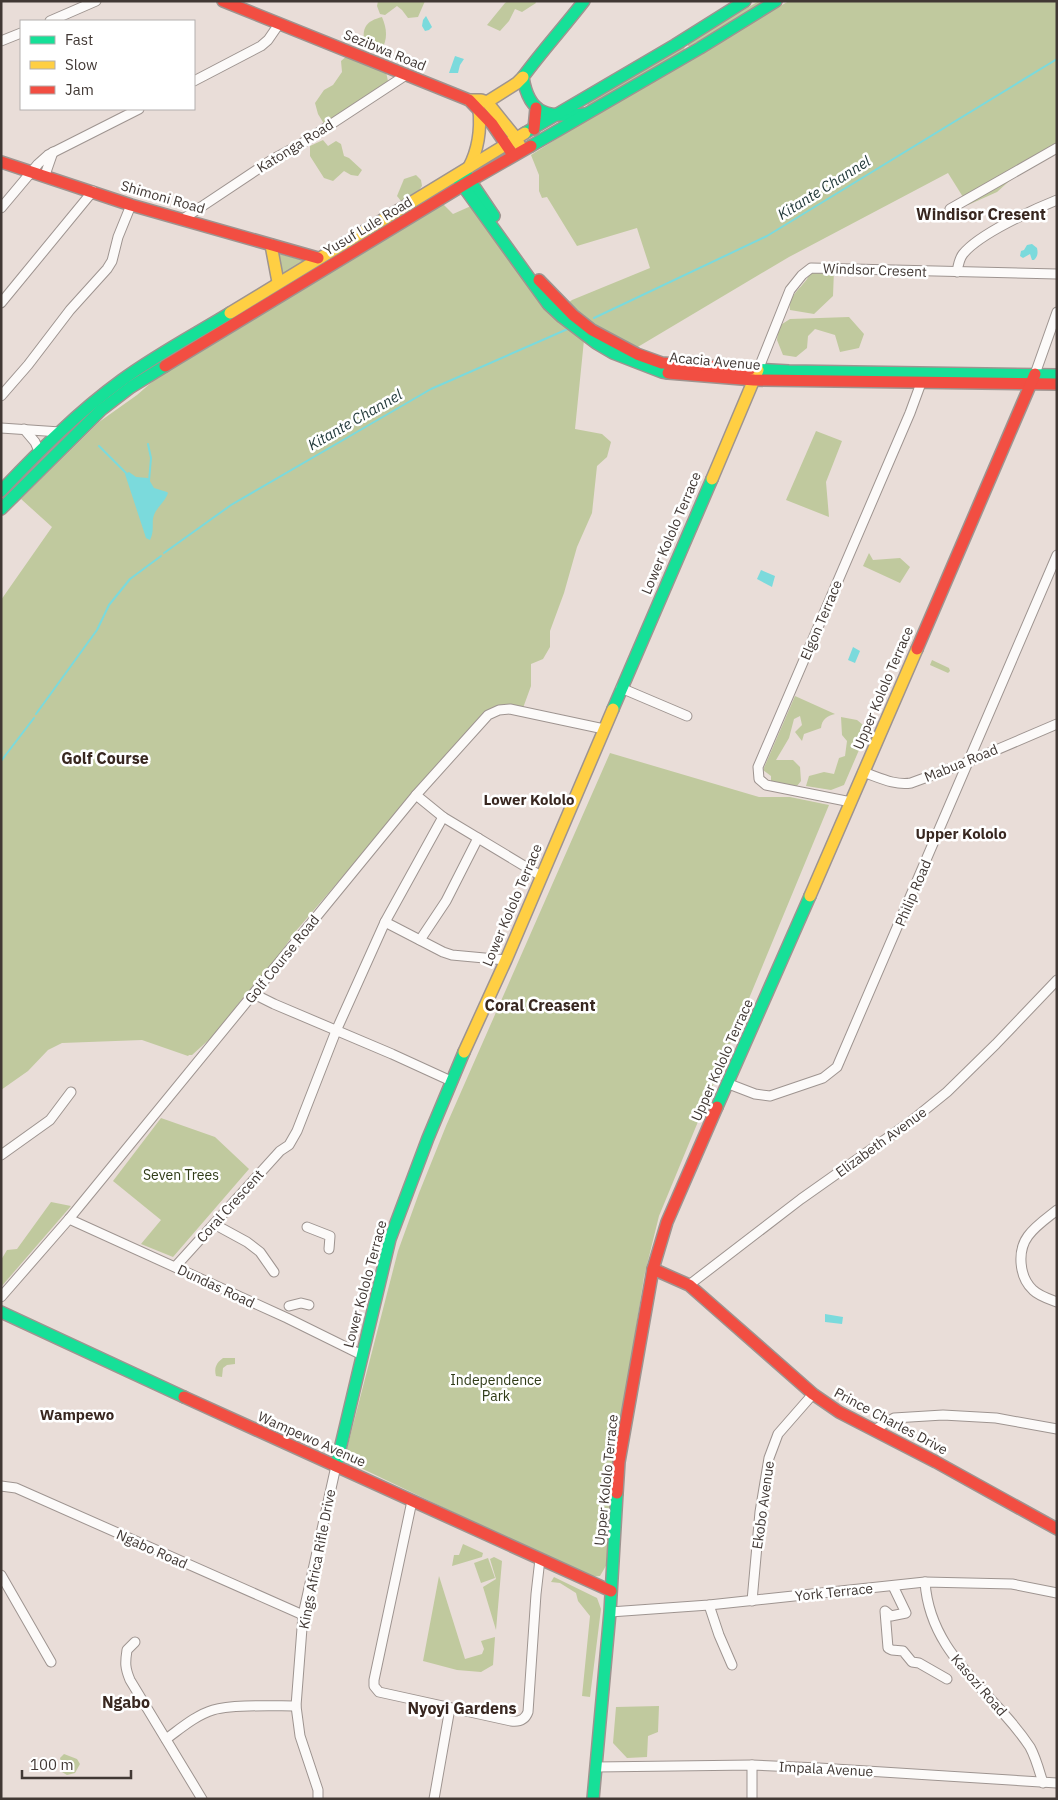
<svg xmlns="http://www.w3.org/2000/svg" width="1058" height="1800" font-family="'IBM Plex Sans',sans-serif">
  <rect width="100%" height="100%" fill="#e9ddd8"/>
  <g fill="#c0c99e">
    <polygon points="378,1 425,1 418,17 408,18 402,10 397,6 385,15 380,14 377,6"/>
    <polygon points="508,1 535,1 536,3 522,12 515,9 509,21 500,31 487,25 505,3"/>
    <polygon points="759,1 766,1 690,46 688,46 688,42"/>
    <polygon points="789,1 1057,1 1057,152 1016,175 997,192 968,205 948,173 789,257 631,351 564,306 572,300 650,268 637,228 577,246 547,197 542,198 539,191 539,175 531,155 658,75"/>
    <path d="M382 17C387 29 388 39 381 51L365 44C361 28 366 21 382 17Z"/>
    <polygon points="685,46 684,50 590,107 587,104 590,101"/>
    <polygon points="348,55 386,72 388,81 381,90 326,127 318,114 315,103 324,90 333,85 342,72 341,61"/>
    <polygon points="323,140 328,146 336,141 341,144 344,156 349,158 362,170 358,176 351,175 344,171 333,181 324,178 310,156 310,146"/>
    <polygon points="416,175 421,180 422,186 414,197 401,201 397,196 404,179"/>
    <polygon points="442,203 453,214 471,206 500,248 565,325 584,340 575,429 602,434 611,442 607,457 597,466 592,513 577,547 564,593 550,631 550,647 543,659 531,664 531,686 523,708 495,707 485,711 295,932 277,958 238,1004 222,1028 192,1055 189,1055 188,1056 142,1040 62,1043 48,1050 28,1071 1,1090 1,600 52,527 21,499 99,422 137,395 160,375"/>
    <polygon points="276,253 305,261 283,277"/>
    <path d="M834 270 833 296 814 314 790 310C788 293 805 287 810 273Z"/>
    <polygon points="849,317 864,334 859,348 840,352 835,335 815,329 808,336 807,348 796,357 783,355 777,340 779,326 790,319"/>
    <polygon points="816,431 842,441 826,482 829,517 786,500"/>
    <polygon points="869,553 873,560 900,558 910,567 900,583 863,566"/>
    <polygon points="932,660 949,668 950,671 948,673 930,665"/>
    <path d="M795 696 835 714C827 716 822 719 821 728L804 734 802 741 795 732 802 725 800 716 794 719 789 738 776 760H793L800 767 801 781 797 786 771 785V776L763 770Z"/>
    <polygon points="841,717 857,720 868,729 844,785 831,790 806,786 809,776 824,772 834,774 839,758 845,756 847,741 842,735"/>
    <polygon points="610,753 759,797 790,797 829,805 659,1216 644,1277 616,1456 607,1564 600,1576 589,1577 344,1460 398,1251 419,1193 446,1126"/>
    <polygon points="161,1118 215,1137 249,1169 173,1257 141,1244 161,1220 113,1181"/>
    <polygon points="51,1202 71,1206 1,1287 1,1260 7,1250 17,1249"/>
    <path d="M223 1358H235V1364L227 1365 223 1368 222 1377 216 1376C214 1368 216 1363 223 1358Z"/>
    <polygon points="463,1544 483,1553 482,1557 452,1566 454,1555 459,1555"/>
    <polygon points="494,1557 502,1561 496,1630 483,1587 496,1579 490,1559"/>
    <polygon points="488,1558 495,1578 481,1583 474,1563"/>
    <polygon points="439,1576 465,1659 482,1654 484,1649 481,1641 495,1637 493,1665 481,1672 457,1670 423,1661"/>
    <polygon points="554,1577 597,1598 601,1609 590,1697 582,1696 590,1616 578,1601 576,1593 560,1583 551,1582"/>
    <polygon points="659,1706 658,1732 648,1736 647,1757 627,1758 613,1743 616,1707"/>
    <polygon points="64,1754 77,1759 80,1764 75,1773 67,1775 62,1772 63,1768 60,1758"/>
  </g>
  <g fill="#7bdadc">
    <polygon points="426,16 432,27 429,30 425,31 422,26 423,20"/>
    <polygon points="455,56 464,59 460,65 458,73 449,73"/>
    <path d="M1032 244 1037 248C1038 253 1038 256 1034 260H1032L1030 254 1023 258 1020 256 1021 251 1024 250 1027 245Z"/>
    <path d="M129 472 136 477 148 478 154 488 167 492 168 493C165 502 157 507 154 515 151 523 155 529 150 540L146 538 125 474Z"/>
    <polygon points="761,570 775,576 772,587 757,579"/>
    <polygon points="853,647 860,651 855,663 848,660"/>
    <polygon points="825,1314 843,1317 842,1324 825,1322"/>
  </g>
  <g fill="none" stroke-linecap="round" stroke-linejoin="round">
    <g stroke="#7bdadc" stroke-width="2">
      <polyline points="594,318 767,236 1057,59"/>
      <polyline points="148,444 151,458 149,481"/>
      <polyline points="99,446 126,473"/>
      <polyline points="164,553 231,505 431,389 570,328"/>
      <polyline points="36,714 97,630 109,605 130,579 161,556"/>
      <polyline points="1,761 34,718"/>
    </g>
    <g stroke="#9e9490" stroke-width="11">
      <g id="street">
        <polyline points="50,21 96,1"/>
        <polyline points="1,41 21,33"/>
        <polyline points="194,81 261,46 268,40 279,24"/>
        <polyline points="45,175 53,152"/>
        <polyline points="1,208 38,164 48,155 139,109"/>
        <polyline points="950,209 1057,148"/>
        <polyline points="183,219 273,159 301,144 406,75"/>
        <path d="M957 272C958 266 959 259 963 254 979 234 1032 210 1057 200"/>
        <polyline points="1,303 93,191"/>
        <polyline points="758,370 790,290 802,275 811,268 1057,274"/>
        <polyline points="1035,374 1057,312"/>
        <polyline points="1,396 28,365 70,310 107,269 112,261 118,237 131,205"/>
        <polyline points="1,428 60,432"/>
        <polyline points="24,429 35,442 39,451"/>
        <polyline points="621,688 687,716"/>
        <path d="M863 772C878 777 895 786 911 783L968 762 1057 724"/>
        <polyline points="416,795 443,817 541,876"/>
        <polyline points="851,802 766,785 759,779 758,767 910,413 921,383 921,378"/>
        <polyline points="385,922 443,952 452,955 506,960"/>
        <polyline points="420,940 446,901 478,838"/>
        <polyline points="254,994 274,1004 392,1054 451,1081"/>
        <polyline points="729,1084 755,1094 770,1096 823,1078 837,1067 1057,555"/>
        <polyline points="1,1155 50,1120 71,1092"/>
        <path d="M1057 1210C1047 1218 1035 1226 1028 1236 1017 1251 1019 1277 1033 1290 1039 1296 1049 1299 1057 1302"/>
        <polyline points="69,1219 287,1318 362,1355"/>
        <polyline points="214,1224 247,1242 260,1252 274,1272"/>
        <polyline points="307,1227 330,1236 329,1249"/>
        <polyline points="175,1267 280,1151 289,1145 297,1131 336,1031 385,922 443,817"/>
        <polyline points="689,1285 801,1199 910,1122 947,1092 996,1044 1057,980"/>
        <polyline points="1,1297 69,1219 416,795 488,715 499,710 510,709 604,729"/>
        <polyline points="289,1306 301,1303 309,1305"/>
        <polyline points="874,1430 894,1418 943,1415 996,1418 1057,1429"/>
        <polyline points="1,1486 16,1488 303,1615"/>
        <path d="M412 1501 374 1680V1686L379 1692 511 1721C519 1722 525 1720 528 1712L536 1594 540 1559"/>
        <polyline points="1,1575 51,1662"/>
        <path d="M925 1582C929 1640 968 1673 1004 1714 1013 1724 1022 1735 1030 1747 1036 1758 1039 1770 1043 1783"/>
        <polyline points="893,1586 906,1613 891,1616 885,1611 888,1648 892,1650 903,1651 912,1662 919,1663 947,1679"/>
        <polyline points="752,1601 760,1512 769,1458 778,1434 813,1394"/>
        <polyline points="709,1605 719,1635 732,1665"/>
        <polyline points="610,1612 709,1605 925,1582 1012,1584 1057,1593"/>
        <path d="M135 1642 127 1650C125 1663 125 1668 130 1680L202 1799"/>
        <path d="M166 1739C180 1729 196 1715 213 1710 233 1704 273 1706 296 1706"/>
        <polyline points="596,1767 752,1765 819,1768 1057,1783"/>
        <polyline points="318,1799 318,1790 300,1736 296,1706 303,1615 336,1466"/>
        <polyline points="434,1799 450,1708"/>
        <polyline points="752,1799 752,1765"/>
      </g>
    </g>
    <g stroke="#9e9490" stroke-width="14">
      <g id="fast">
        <path d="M584 1C564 27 542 51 523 77 529 117 550 117 585 114"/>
        <polyline points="525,133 675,45 745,1"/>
        <polyline points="531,146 700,48 776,1"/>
        <polyline points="465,173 494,216"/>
        <polyline points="458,179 548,304 562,317 596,343 613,353 662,372 668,373"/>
        <polyline points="750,369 789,371 1057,375"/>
        <path d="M1 491C39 451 78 412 122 380 156 355 194 335 230 313"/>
        <polyline points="1,509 101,410 131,387 165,366"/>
        <polyline points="613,709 712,479"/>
        <polyline points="717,1107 810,896"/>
        <polyline points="1,1312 184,1397"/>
        <polyline points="336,1466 390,1239 428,1138 464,1052"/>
        <polyline points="593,1799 610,1612 617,1493"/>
      </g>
    </g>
    <g stroke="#9e9490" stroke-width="14">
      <g id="slow">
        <polyline points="469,100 481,100 487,102 516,138 520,146"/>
        <polyline points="487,102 517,83 523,77"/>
        <path d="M469 167C479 148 481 130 479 109"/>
        <polyline points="271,245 278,282"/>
        <polyline points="230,313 525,133"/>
        <polyline points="712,479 758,370"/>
        <polyline points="810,896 917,649"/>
        <polyline points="464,1052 506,960 613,709"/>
      </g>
    </g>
    <g stroke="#9e9490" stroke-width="14">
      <g id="jam">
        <polyline points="223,1 469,100 492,124 511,152"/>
        <polyline points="534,129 536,108"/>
        <polyline points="1,162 131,205 318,258"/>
        <polyline points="539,280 573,315 592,330 637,354 662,363 750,369"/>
        <polyline points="165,366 470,181 531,146"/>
        <polyline points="668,373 754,380 1057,384"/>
        <polyline points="917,649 1035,374"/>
        <polyline points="653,1269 689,1285 813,1394 839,1412 936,1462 1057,1529"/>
        <polyline points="184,1397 611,1591"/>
        <polyline points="617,1493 619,1462 653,1269 667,1222 717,1107"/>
      </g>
    </g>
    <use href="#street" stroke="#fcfaf9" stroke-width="9"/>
    <use href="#fast" stroke="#16e098" stroke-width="11"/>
    <use href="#slow" stroke="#ffcf43" stroke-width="11"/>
    <use href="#jam" stroke="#f24e42" stroke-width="11"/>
  </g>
  <g text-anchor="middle" stroke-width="5" stroke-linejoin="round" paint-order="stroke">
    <g font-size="14" fill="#413834" stroke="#fff">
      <text transform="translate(385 50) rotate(22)" y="5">Sezibwa Road</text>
      <text transform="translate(295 146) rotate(-32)" y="5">Katonga Road</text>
      <text transform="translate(163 197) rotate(16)" y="5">Shimoni Road</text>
      <text transform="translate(368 226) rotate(-31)" y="5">Yusuf Lule Road</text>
      <text transform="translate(875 270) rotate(2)" y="5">Windsor Cresent</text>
      <text transform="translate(715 361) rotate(5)" y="5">Acacia Avenue</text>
      <text transform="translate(671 533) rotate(-67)" y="5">Lower Kololo Terrace</text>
      <text transform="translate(821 620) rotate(-67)" y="5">Elgon Terrace</text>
      <text transform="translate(883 688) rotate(-67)" y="5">Upper Kololo Terrace</text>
      <text transform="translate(961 763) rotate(-22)" y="5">Mabua Road</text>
      <text transform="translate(913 893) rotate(-67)" y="5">Philip Road</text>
      <text transform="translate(512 905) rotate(-67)" y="5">Lower Kololo Terrace</text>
      <text transform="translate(282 959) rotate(-51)" y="5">Golf Course Road</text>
      <text transform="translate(722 1060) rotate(-66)" y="5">Upper Kololo Terrace</text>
      <text transform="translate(881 1142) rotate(-36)" y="5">Elizabeth Avenue</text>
      <text transform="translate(230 1206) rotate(-48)" y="5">Coral Crescent</text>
      <text transform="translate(365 1284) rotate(-75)" y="5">Lower Kololo Terrace</text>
      <text transform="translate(216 1286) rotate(25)" y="5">Dundas Road</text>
      <text transform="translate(891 1421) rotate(28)" y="5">Prince Charles Drive</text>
      <text transform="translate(312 1439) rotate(24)" y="5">Wampewo Avenue</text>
      <text transform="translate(606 1480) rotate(-84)" y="5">Upper Kololo Terrace</text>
      <text transform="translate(763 1505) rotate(-82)" y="5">Ekobo Avenue</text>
      <text transform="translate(152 1549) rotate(24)" y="5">Ngabo Road</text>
      <text transform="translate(317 1559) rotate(-79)" y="5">Kings Africa Rifle Drive</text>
      <text transform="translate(834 1592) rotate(-6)" y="5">York Terrace</text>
      <text transform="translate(979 1685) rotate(49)" y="5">Kasozi Road</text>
      <text transform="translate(826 1769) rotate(3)" y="5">Impala Avenue</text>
    </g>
    <g font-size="14" fill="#2f3b17" stroke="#fff">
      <text x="181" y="1180">Seven Trees</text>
      <text x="496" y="1385">Independence<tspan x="496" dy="16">Park</tspan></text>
    </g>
    <g font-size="15" font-style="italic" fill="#1e3637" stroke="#fff">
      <text transform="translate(824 188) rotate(-32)" y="5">Kitante Channel</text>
      <text transform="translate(355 420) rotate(-30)" y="5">Kitante Channel</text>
    </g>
    <g font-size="15" font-weight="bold" fill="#382720" stroke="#fff">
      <text x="529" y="805">Lower Kololo</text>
      <text x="961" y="839">Upper Kololo</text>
      <text x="77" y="1420">Wampewo</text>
    </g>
    <g font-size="16" font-weight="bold" fill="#382720" stroke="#fff">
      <text x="981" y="220">Windisor Cresent</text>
      <text x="105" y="764">Golf Course</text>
      <text x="540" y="1011">Coral Creasent</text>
      <text x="126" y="1708">Ngabo</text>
      <text x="462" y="1714">Nyoyi Gardens</text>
    </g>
  </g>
  <rect width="1058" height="1800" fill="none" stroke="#413834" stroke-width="5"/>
  <rect x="20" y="20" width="175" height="90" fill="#ffffff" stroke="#b3afae"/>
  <rect x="30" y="36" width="25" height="8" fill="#16e098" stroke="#b3afae"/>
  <text x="65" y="45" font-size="15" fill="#413834">Fast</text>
  <rect x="30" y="61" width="25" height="8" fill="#ffcf43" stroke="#b3afae"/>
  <text x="65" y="70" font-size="15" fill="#413834">Slow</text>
  <rect x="30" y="86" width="25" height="8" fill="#f24e42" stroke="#b3afae"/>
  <text x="65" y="95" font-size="15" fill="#413834">Jam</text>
  <path d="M22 1770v8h109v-8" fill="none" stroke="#413834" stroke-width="2.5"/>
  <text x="30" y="1770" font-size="15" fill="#413834" stroke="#ffffff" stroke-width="4" paint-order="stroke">100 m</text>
</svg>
